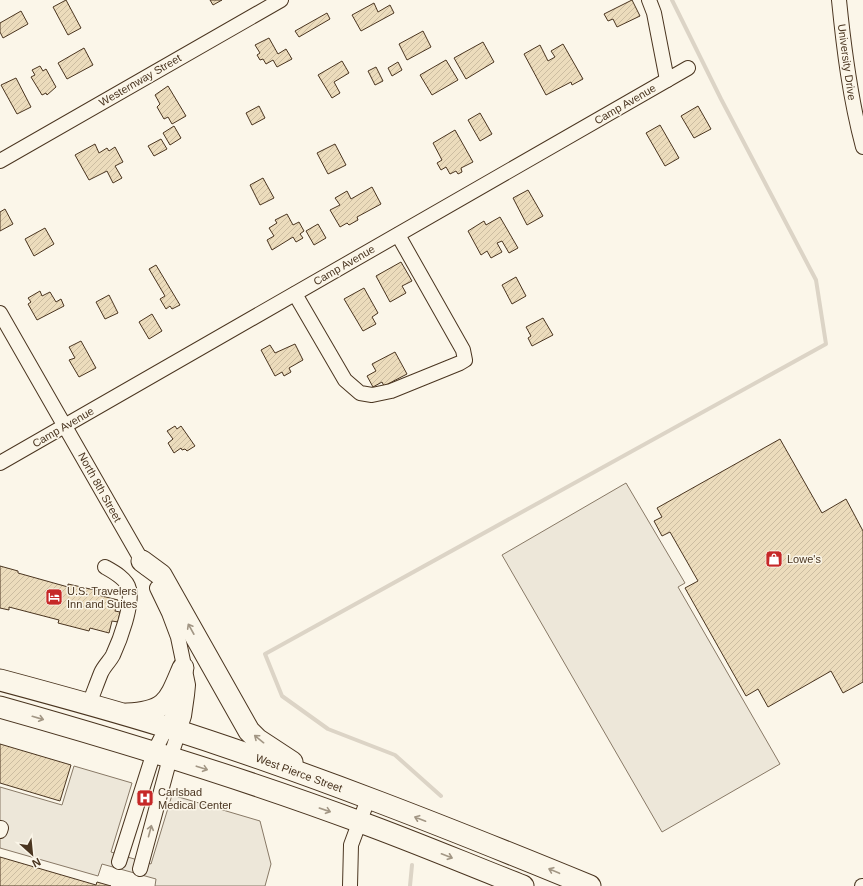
<svg xmlns="http://www.w3.org/2000/svg" width="863" height="886" font-family="Arial,sans-serif">
  <defs>
    <pattern id="building-hatch" width="6" height="6" patternUnits="userSpaceOnUse"><rect width="6" height="6" fill="#ecdcbc"/><path d="M-1 1l2-2M0 6l6-6M5 7l2-2" fill="none" stroke="#ccbda1"/></pattern>
  </defs>
  <rect width="100%" height="100%" fill="#fbf6e9"/>
  <g fill="#ede7d9" stroke="#887966">
    <polygon points="626,483 685,583 678,587 780,764 662,832 502,555"/>
    <polygon points="74,766 132,783 111,852 151,864 172,795 260,821 271,864 265,886 155,886 156,879 102,864 98,876 0,848 0,787 62,805"/>
  </g>
  <g fill="none" stroke-linecap="round" stroke-linejoin="round">
    <g stroke="#dcd4c6" stroke-width="4">
      <polyline points="441,796 395,755 328,729 282,696 265,654 826,344 816,280 721,99 672,0"/>
      <polyline points="410,886 412,865"/>
    </g>
  </g>
  <g fill="url(#building-hatch)" stroke="#4a3520">
    <polygon points="66,0 81,28 68,35 53,7"/>
    <polygon points="210,0 222,0 213,5"/>
    <polygon points="632,0 640,16 617,27 613,19 608,21 604,14"/>
    <polygon points="374,3 378,12 390,5 394,13 361,31 352,15"/>
    <polygon points="21,11 28,24 3,38 0,32 0,23"/>
    <polygon points="327,13 330,19 299,37 295,31"/>
    <polygon points="423,31 431,47 407,60 399,44"/>
    <polygon points="269,38 278,54 286,49 292,59 277,67 273,60 266,64 263,59 260,60 257,55 260,53 255,45"/>
    <polygon points="483,42 494,62 466,79 454,58"/>
    <polygon points="563,44 583,79 572,85 571,82 546,95 524,54 540,45 548,61 555,57 551,51"/>
    <polygon points="84,48 93,65 67,79 58,63"/>
    <polygon points="446,60 458,80 432,95 420,75"/>
    <polygon points="342,61 349,73 334,82 340,93 332,98 318,75"/>
    <polygon points="398,62 402,70 392,76 388,68"/>
    <polygon points="40,66 43,71 46,69 56,87 47,95 46,93 42,95 31,77 35,75 32,70"/>
    <polygon points="376,67 383,81 375,85 368,71"/>
    <polygon points="16,78 31,107 17,114 1,85"/>
    <polygon points="168,86 186,116 172,124 168,117 164,119 157,107 160,104 155,95"/>
    <polygon points="259,106 265,118 252,125 246,113"/>
    <polygon points="698,106 711,129 694,138 681,116"/>
    <polygon points="480,113 492,134 480,141 468,120"/>
    <polygon points="660,125 679,158 665,166 646,133"/>
    <polygon points="174,126 181,138 170,145 163,133"/>
    <polygon points="455,130 473,162 461,168 462,172 458,174 456,171 450,174 446,167 441,170 437,163 442,160 433,143"/>
    <polygon points="161,139 167,149 154,156 148,146"/>
    <polygon points="95,144 99,153 107,148 109,151 115,147 123,162 115,166 122,178 113,183 107,171 89,180 75,155"/>
    <polygon points="335,144 346,165 328,174 317,153"/>
    <polygon points="263,178 274,198 260,205 250,185"/>
    <polygon points="372,187 381,204 357,217 358,220 349,225 347,223 340,227 330,210 340,205 335,198 347,191 351,199"/>
    <polygon points="528,190 543,216 527,225 513,198"/>
    <polygon points="5,209 13,224 0,231 0,212"/>
    <polygon points="287,214 293,225 299,222 304,231 300,234 303,238 296,242 293,237 272,250 267,240 274,236 269,228 277,223 275,220"/>
    <polygon points="500,217 518,248 509,253 502,241 497,243 502,252 491,258 487,251 481,255 468,231 484,221 486,225"/>
    <polygon points="318,224 326,238 314,245 306,231"/>
    <polygon points="45,228 54,244 34,256 25,239"/>
    <polygon points="401,262 412,281 402,286 406,293 390,302 376,276"/>
    <polygon points="156,265 180,305 172,309 170,306 166,309 160,299 165,296 149,269"/>
    <polygon points="516,277 526,296 512,304 502,285"/>
    <polygon points="364,288 378,313 372,317 376,324 363,331 344,299"/>
    <polygon points="40,291 42,296 50,292 56,302 61,299 64,306 37,320 28,304 31,302 28,298"/>
    <polygon points="109,295 118,313 105,319 96,302"/>
    <polygon points="152,314 162,331 149,339 139,322"/>
    <polygon points="543,318 553,335 532,346 528,338 531,336 526,327"/>
    <polygon points="81,341 96,368 79,377 69,360 75,358 69,347"/>
    <polygon points="295,344 303,360 289,368 291,372 284,376 282,372 275,376 261,350 270,345 275,353"/>
    <polygon points="395,352 407,374 384,386 382,382 373,387 367,376 376,371 372,364"/>
    <polygon points="175,426 177,429 181,426 195,446 187,451 185,449 182,450 181,448 174,453 168,443 173,439 167,431"/>
    <polygon points="780,439 822,513 846,499 863,531 863,682 843,693 831,671 768,707 758,689 746,696 685,588 698,581 670,532 662,536 654,521 662,517 657,508"/>
    <polygon points="0,566 18,571 18,573 68,587 68,584 99,591 98,595 118,600 115,611 120,612 118,622 112,621 109,633 90,628 89,631 58,623 59,620 9,607 9,610 0,608"/>
    <polygon points="0,744 71,765 60,801 0,783"/>
    <polygon points="0,857 96,885 97,882 111,886 0,886"/>
  </g>
  <g fill="none" stroke-linecap="round" stroke-linejoin="round">
    <g stroke="#4a3520" stroke-width="16">
      <g id="minor">
        <polyline points="649,0 654,13 667,80"/>
        <path d="M839 0C844 50 850 98 863 147"/>
        <polyline points="0,161 281,0"/>
        <polyline points="295,294 345,380 360,393 372,395 391,391 460,363 465,360 463,350 398,235"/>
        <polyline points="0,313 146,568"/>
        <polyline points="0,463 688,68"/>
        <path d="M89 704C93 694 97 683 101 673 104 666 110 661 113 655 120 640 133 605 129 589 127 579 114 572 105 567"/>
        <polyline points="0,831 1,828"/>
        <polyline points="119,862 154,752 172,717 181,688"/>
        <polyline points="140,869 170,758 184,716 187,695 188,685 178,637 169,613 157,588"/>
        <polyline points="350,886 351,845 368,799"/>
        <polyline points="862,886 863,886"/>
      </g>
    </g>
    <g stroke="#4a3520" stroke-width="23">
      <g id="highway">
        <polyline points="142,561 161,575 249,731 257,739 292,762"/>
        <path d="M0 680C56 695 111 710 166 727 310 773 451 829 590 886"/>
        <path d="M0 707C121 741 242 778 360 822 415 842 469 865 523 886"/>
        <path d="M127 714C167 712 169 701 183 668"/>
      </g>
    </g>
    <use href="#minor" stroke="#fbf6e9" stroke-width="14"/>
    <use href="#highway" stroke="#fbf6e9" stroke-width="21"/>
  </g>
  <defs><path id="oneway-shaft" d="M-6 0H5M1.5-3L5.5 0L1.5 3" fill="none" stroke-width="1.6" stroke-linecap="round" stroke-linejoin="round"/></defs>
  <g stroke="#a29684">
    <use href="#oneway-shaft" transform="translate(191 629) rotate(-119)"/>
    <use href="#oneway-shaft" transform="translate(38 718) rotate(16)"/>
    <use href="#oneway-shaft" transform="translate(259 739) rotate(-141)"/>
    <use href="#oneway-shaft" transform="translate(202 768) rotate(18)"/>
    <use href="#oneway-shaft" transform="translate(325 810) rotate(19)"/>
    <use href="#oneway-shaft" transform="translate(420 819) rotate(-159)"/>
    <use href="#oneway-shaft" transform="translate(150 831) rotate(-75)"/>
    <use href="#oneway-shaft" transform="translate(447 856) rotate(21)"/>
    <use href="#oneway-shaft" transform="translate(554 871) rotate(-157)"/>
  </g>
  <defs>
    <g id="shop-square" transform="scale(0.9)"><rect x="-9" y="-9" width="18" height="18" rx="4" fill="#c62828" stroke="#fbf6e9"/><path d="M-5-2.5h2.3a2.7 3.5 0 0 1 5.4 0H5L5.5 6h-11ZM-1.5-2.5h3a1.5 2.3 0 0 0-3 0Z" fill="#fff"/></g>
    <g id="hotel-square" transform="scale(0.9)"><rect x="-9" y="-9" width="18" height="18" rx="4" fill="#c62828" stroke="#fbf6e9"/><path d="M-6-4.5h1.5V1H6V5H4.5V3h-9V5H-6ZM-4 0a1.8 1.8 0 1 1 3.6 0ZM.5 0V-2.5h3Q6-2.5 6 0Z" fill="#fff"/></g>
    <g id="hospital-square" transform="scale(0.9)"><rect x="-9" y="-9" width="18" height="18" rx="4" fill="#c62828" stroke="#fbf6e9"/><path d="M-5-5h3v3.5h4V-5h3V5h-3V1.5h-4V5h-3Z" fill="#fff"/></g>
  </defs>
  <g fill-rule="evenodd">
    <use href="#shop-square" x="774" y="559"/>
    <use href="#hotel-square" x="54" y="597"/>
    <use href="#hospital-square" x="145" y="798"/>
  </g>
  <g text-anchor="middle" stroke-width="3" stroke-linejoin="round" paint-order="stroke">
    <g font-size="11" fill="#4a3520" stroke="#fbf6e9">
      <text transform="translate(847 62) rotate(82)" y="4">University Drive</text>
      <text transform="translate(140 80) rotate(-30)" y="4">Westernway Street</text>
      <text transform="translate(625 104) rotate(-30)" y="4">Camp Avenue</text>
      <text transform="translate(344 265) rotate(-30)" y="4">Camp Avenue</text>
      <text transform="translate(63 427) rotate(-30)" y="4">Camp Avenue</text>
      <text transform="translate(100 487) rotate(61)" y="4">North 8th Street</text>
      <text transform="translate(299 773) rotate(20)" y="4">West Pierce Street</text>
    </g>
    <g font-size="11" fill="#4a3520" stroke="#fbf6e9" text-anchor="start">
      <text x="787" y="563">Lowe's</text>
      <text x="67" y="595">U.S. Travelers<tspan x="67" dy="13">Inn and Suites</tspan></text>
      <text x="158" y="796">Carlsbad<tspan x="158" dy="13">Medical Center</tspan></text>
    </g>
  </g>
  <g transform="translate(32 854) rotate(153)" stroke="#fbf6e9" stroke-width="3" paint-order="stroke">
  <path d="M0-3L7 15L0 10L-7 15Z" fill="#4a3520"/>
  <text y="-6" font-size="11" font-weight="bold" text-anchor="middle" fill="#4a3520">N</text>
  </g>
</svg>
